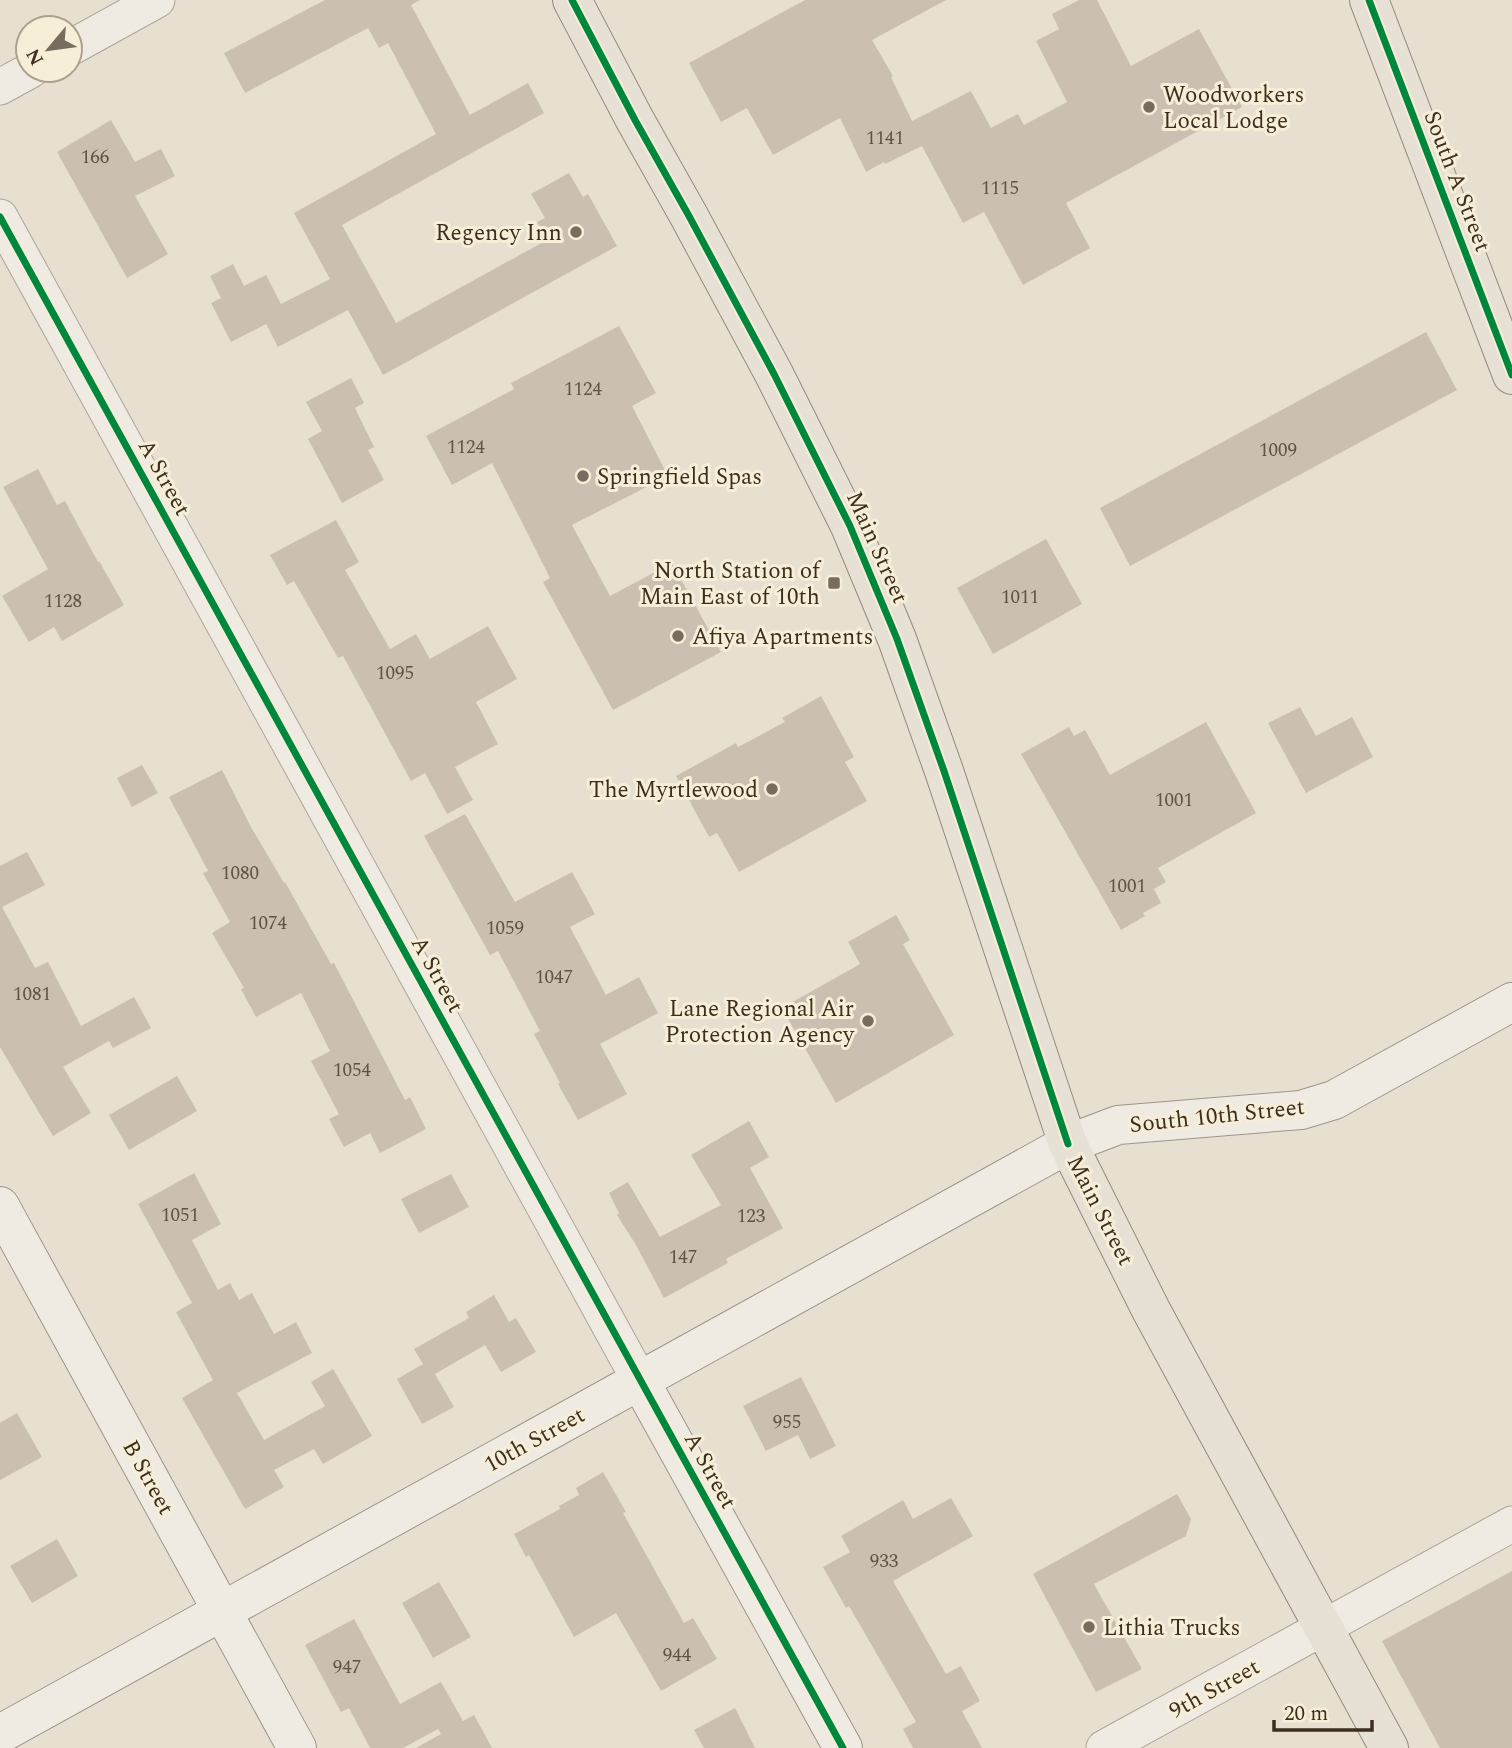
<svg xmlns="http://www.w3.org/2000/svg" width="1512" height="1748" font-family="Spectral,serif">
  <rect width="100%" height="100%" fill="#e7e0d1"/>
  <g fill="#cbbfb2">
    <polygon points="325,0 420,0 411,5 470,115 528,83 544,113 342,225 396,323 547,240 537,222 545,218 531,194 569,173 583,197 588,194 617,246 383,375 348,310 278,347 266,324 231,342 211,303 221,298 210,276 233,264 244,286 266,275 281,304 330,279 294,213 436,134 388,43 379,48 368,28 245,93 224,53"/>
    <polygon points="805,0 946,0 872,40 893,76 891,77 912,121 971,91 991,128 1018,114 1024,125 1067,102 1036,41 1059,29 1052,14 1079,0 1097,0 1131,66 1199,29 1242,107 1066,203 1090,248 1023,285 984,212 963,223 922,146 885,164 884,162 866,172 840,118 773,155 747,108 721,122 689,63"/>
    <polygon points="111,120 135,162 161,149 175,176 135,196 168,254 127,278 57,152"/>
    <polygon points="619,326 656,393 632,406 668,476 572,525 610,596 672,563 721,652 613,710 543,582 550,578 492,463 452,485 426,436 514,389 511,383"/>
    <polygon points="1426,332 1457,390 1130,566 1100,508"/>
    <polygon points="351,378 364,403 355,408 374,447 368,450 384,480 342,503 308,439 322,431 306,402"/>
    <polygon points="38,469 57,505 65,501 98,562 99,561 124,605 62,641 54,627 29,642 2,596 48,569 3,487"/>
    <polygon points="336,520 359,562 345,570 390,649 416,634 430,659 488,626 517,679 476,702 498,744 455,767 473,800 447,814 425,773 411,781 343,656 338,658 294,581 287,585 270,555"/>
    <polygon points="1046,539 1082,604 993,654 957,588"/>
    <polygon points="821,696 854,757 845,762 867,801 739,872 717,833 709,837 676,776 736,743 738,747 785,722 782,718"/>
    <polygon points="1300,707 1316,736 1352,717 1373,757 1306,793 1268,723"/>
    <polygon points="1206,722 1256,813 1158,868 1166,882 1154,889 1161,903 1143,913 1145,916 1121,930 1021,754 1069,727 1074,736 1085,730 1110,775"/>
    <polygon points="142,765 158,793 132,807 117,778"/>
    <polygon points="222,770 251,827 284,883 285,882 331,964 334,963 405,1100 410,1097 426,1129 380,1153 370,1133 344,1147 329,1119 339,1114 311,1061 330,1051 301,993 256,1017 241,989 244,988 212,933 230,922 203,873 208,871 169,797"/>
    <polygon points="465,814 515,902 572,872 595,914 570,927 606,995 639,977 658,1013 600,1044 627,1094 578,1120 558,1084 560,1083 534,1034 540,1031 498,951 490,955 424,836"/>
    <polygon points="27,852 45,885 2,907 35,968 48,962 81,1026 134,997 151,1028 113,1048 109,1041 63,1067 91,1113 53,1136 0,1047 0,866"/>
    <polygon points="896,915 910,940 903,944 954,1035 836,1103 782,1008 860,964 848,942"/>
    <polygon points="177,1076 197,1111 129,1150 109,1115"/>
    <polygon points="749,1121 769,1157 750,1168 783,1228 726,1259 728,1263 664,1298 636,1245 617,1215 619,1213 609,1193 628,1182 660,1237 721,1205 691,1155"/>
    <polygon points="194,1173 221,1224 192,1240 218,1290 230,1283 239,1300 252,1293 274,1334 296,1322 312,1353 237,1393 264,1440 325,1406 311,1382 333,1369 372,1436 323,1464 314,1449 274,1470 284,1487 245,1509 182,1398 213,1380 176,1312 192,1303 138,1204"/>
    <polygon points="451,1174 469,1207 419,1233 401,1199"/>
    <polygon points="494,1295 509,1322 516,1318 536,1352 501,1372 485,1345 435,1374 454,1407 422,1424 397,1379 423,1364 414,1349 469,1318 466,1312"/>
    <polygon points="801,1377 836,1446 810,1459 798,1435 766,1451 743,1406"/>
    <polygon points="17,1413 42,1457 0,1480 0,1423"/>
    <polygon points="603,1472 626,1512 623,1513 684,1623 693,1618 717,1659 661,1691 616,1613 574,1637 529,1555 526,1557 514,1534 560,1509 559,1506 579,1495 576,1488"/>
    <polygon points="1177,1494 1191,1519 1186,1536 1094,1584 1142,1669 1096,1692 1033,1574"/>
    <polygon points="951,1498 973,1536 893,1581 946,1674 961,1666 980,1701 962,1711 982,1748 913,1748 903,1729 916,1722 849,1606 846,1608 823,1567 850,1552 841,1536 903,1500 913,1519"/>
    <polygon points="57,1539 78,1576 32,1603 10,1566"/>
    <polygon points="1512,1571 1512,1748 1440,1748 1382,1641"/>
    <polygon points="439,1582 471,1637 433,1658 402,1603"/>
    <polygon points="354,1619 400,1704 441,1682 463,1721 474,1715 492,1748 416,1748 441,1734 438,1729 403,1748 370,1748 349,1708 341,1712 305,1645"/>
    <polygon points="735,1708 755,1748 704,1748 694,1730"/>
  </g>
  <g fill="none" stroke-linecap="round" stroke-linejoin="round">
    <g stroke="#ada599" stroke-width="37">
      <g id="street">
        <polyline points="70,48 157,0"/>
        <polyline points="0,87 31,70"/>
        <polyline points="0,217 640,1381"/>
        <polyline points="1104,1748 1512,1524"/>
      </g>
    </g>
    <g stroke="#9c958a" stroke-width="40">
      <g id="secondary">
        <polyline points="0,1206 297,1748"/>
        <polyline points="640,1381 843,1748"/>
        <polyline points="0,1734 1068,1144 1118,1125 1301,1110 1334,1100 1512,1002"/>
      </g>
    </g>
    <g stroke="#928b80" stroke-width="40">
      <g id="primary">
        <polyline points="572,0 635,120 689,216 774,374 850,526 897,639 944,771 1068,1144 1151,1310 1389,1748"/>
        <polyline points="1369,0 1512,375"/>
      </g>
    </g>
    <use href="#street" stroke="#efebe3" stroke-width="35"/>
    <use href="#secondary" stroke="#efebe3" stroke-width="38"/>
    <use href="#primary" stroke="#e6e1d4" stroke-width="38"/>
    <g stroke="#f7eed8" stroke-width="11">
      <g id="cycleway">
        <polyline points="572,0 635,120 689,216 774,374 850,526 897,639 944,771 1068,1144"/>
        <polyline points="1369,0 1512,375"/>
        <polyline points="0,217 843,1748"/>
      </g>
    </g>
    <use href="#cycleway" stroke="#00873e" stroke-width="7"/>
  </g>
  <g fill="#786c5e" stroke="#f7eed8" stroke-width="2.5">
    <circle cx="1149" cy="107" r="7"/>
    <circle cx="576" cy="232" r="7"/>
    <circle cx="583" cy="476" r="7"/>
    <rect x="827" y="576" width="14" height="14" rx="3.5"/>
    <circle cx="678" cy="636" r="7"/>
    <circle cx="772" cy="789" r="7"/>
    <circle cx="868" cy="1021" r="7"/>
    <circle cx="1089" cy="1627" r="7"/>
  </g>
  <g text-anchor="middle" stroke-width="6" stroke-linejoin="round" paint-order="stroke">
    <g font-size="19" fill="#605244">
      <text x="885" y="144">1141</text>
      <text x="95" y="163">166</text>
      <text x="1000" y="194">1115</text>
      <text x="583" y="395">1124</text>
      <text x="466" y="453">1124</text>
      <text x="1278" y="456">1009</text>
      <text x="1020" y="603">1011</text>
      <text x="63" y="607">1128</text>
      <text x="395" y="679">1095</text>
      <text x="1174" y="806">1001</text>
      <text x="240" y="879">1080</text>
      <text x="1127" y="892">1001</text>
      <text x="268" y="929">1074</text>
      <text x="505" y="934">1059</text>
      <text x="554" y="983">1047</text>
      <text x="32" y="1000">1081</text>
      <text x="352" y="1076">1054</text>
      <text x="180" y="1221">1051</text>
      <text x="751" y="1222">123</text>
      <text x="683" y="1263">147</text>
      <text x="787" y="1428">955</text>
      <text x="884" y="1567">933</text>
      <text x="677" y="1661">944</text>
      <text x="347" y="1673">947</text>
    </g>
    <g font-size="23" fill="#3d2e20" stroke="#f7eed8" text-anchor="start">
      <text x="1163" y="102">Woodworkers<tspan x="1163" dy="26">Local Lodge</tspan></text>
      <text x="562" y="240" text-anchor="end">Regency Inn</text>
      <text x="597" y="484">Springfield Spas</text>
      <text x="820" y="578" text-anchor="end">North Station of<tspan x="820" dy="26">Main East of 10th</tspan></text>
      <text x="692" y="644">Afiya Apartments</text>
      <text x="758" y="797" text-anchor="end">The Myrtlewood</text>
      <text x="854" y="1016" text-anchor="end">Lane Regional Air<tspan x="854" dy="26">Protection Agency</tspan></text>
      <text x="1103" y="1635">Lithia Trucks</text>
    </g>
    <g font-size="23" fill="#3d2e20" stroke="#f7eed8">
      <text transform="translate(1458 181) rotate(69)" y="8">South A Street</text>
      <text transform="translate(165 477) rotate(61)" y="8">A Street</text>
      <text transform="translate(878 547) rotate(66)" y="8">Main Street</text>
      <text transform="translate(438 974) rotate(61)" y="8">A Street</text>
      <text transform="translate(1217 1115) rotate(-6)" y="8">South 10th Street</text>
      <text transform="translate(1101 1210) rotate(63)" y="8">Main Street</text>
      <text transform="translate(534 1439) rotate(-29)" y="8">10th Street</text>
      <text transform="translate(711 1470) rotate(61)" y="8">A Street</text>
      <text transform="translate(149 1477) rotate(61)" y="8">B Street</text>
      <text transform="translate(1214 1688) rotate(-29)" y="8">9th Street</text>
    </g>
  </g>
  <g transform="translate(49 49) rotate(241)"><circle r="33" fill="#f7eed8" stroke="#ada18e" stroke-width="2"/>
  <path d="M0-5L12 26L0 18L-12 26Z" fill="#786c5e"/>
  <text y="-10" font-size="19" font-weight="bold" text-anchor="middle" fill="#3d2e20">N</text>
  </g>
  <path d="M1274 1720v10h98v-10" fill="none" stroke="#3d2e20" stroke-width="3.5"/>
  <text x="1284" y="1720" font-size="21" fill="#3d2e20" stroke="#f7eed8" stroke-width="5" paint-order="stroke">20 m</text>
</svg>
